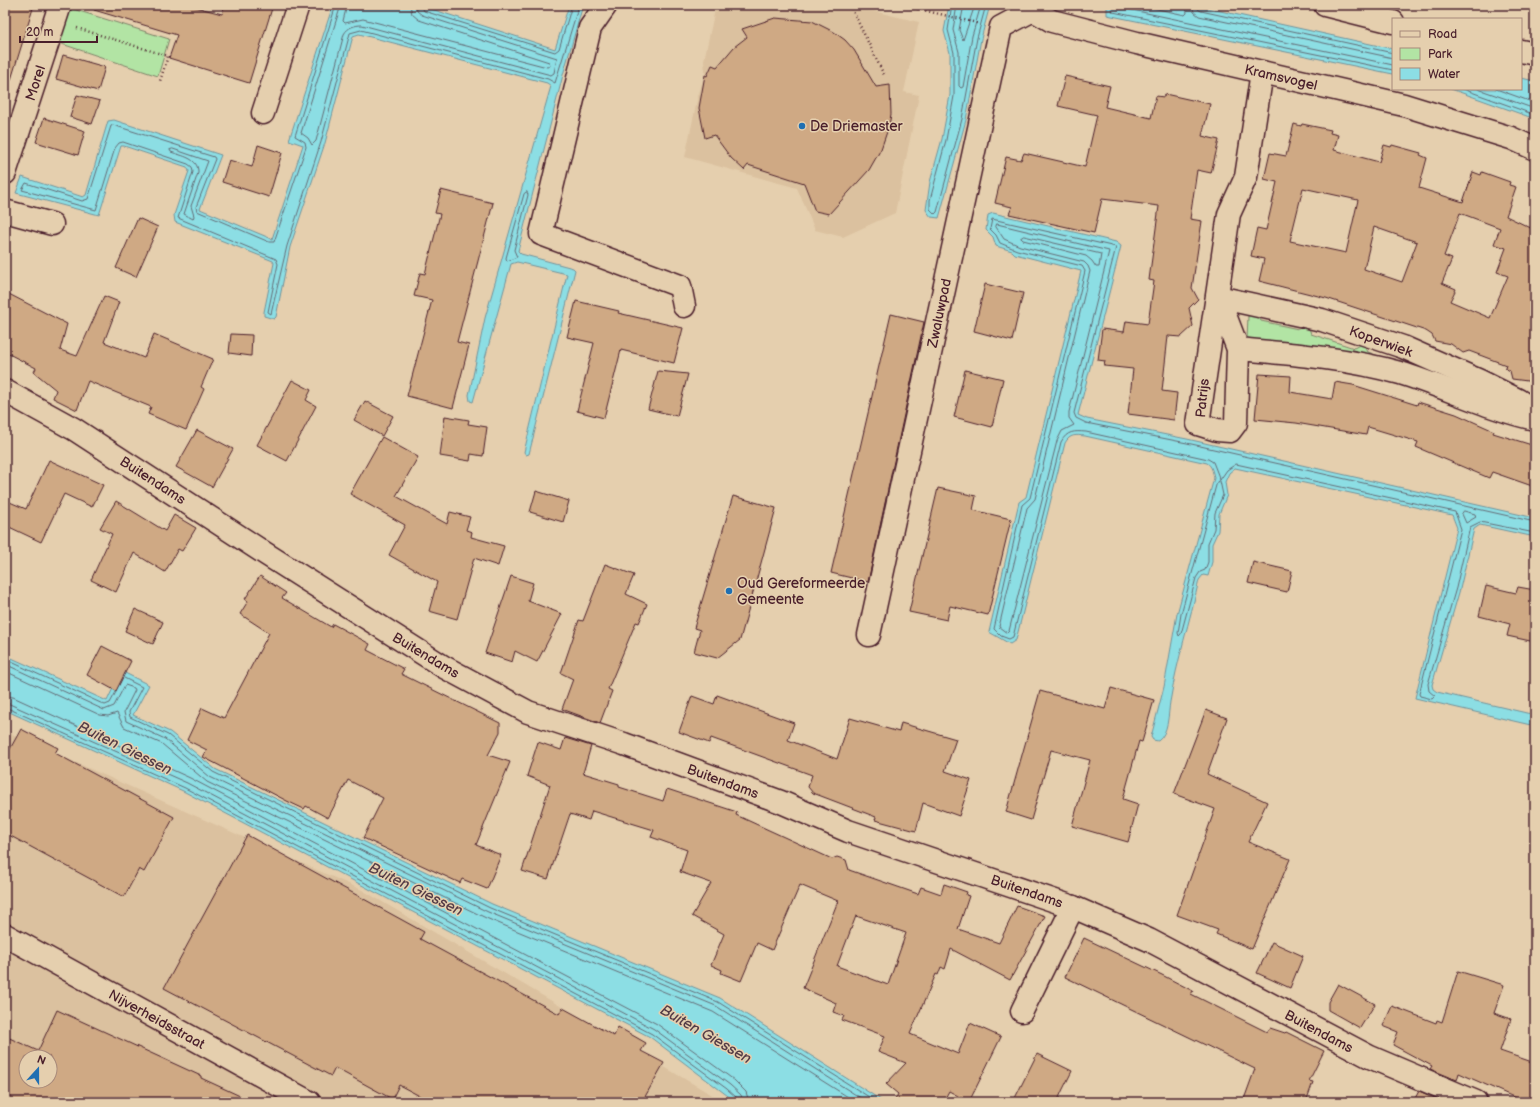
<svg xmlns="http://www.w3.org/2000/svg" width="1540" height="1107" font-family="'Balsamiq Sans',sans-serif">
  <rect width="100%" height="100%" fill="#e5cfae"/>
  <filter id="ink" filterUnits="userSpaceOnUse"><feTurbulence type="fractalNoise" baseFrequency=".025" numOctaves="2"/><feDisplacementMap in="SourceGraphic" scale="8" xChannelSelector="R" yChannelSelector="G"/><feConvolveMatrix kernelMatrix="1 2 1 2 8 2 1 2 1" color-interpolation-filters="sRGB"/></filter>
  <g filter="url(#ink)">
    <g fill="#dbc19f" fill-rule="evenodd">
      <polygon points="716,5 848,5 919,22 904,92 919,95 895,213 843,237 815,230 797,188 685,157 698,96 705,74 704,60"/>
      <path d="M5 731 362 890 724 1102H5ZM26 1057H50V1081H26Z"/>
    </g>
    <g fill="#b2e4a4" stroke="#7e8268">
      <polygon points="60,5 169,39 158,76 50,40"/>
      <polygon points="1256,312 1261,321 1298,329 1308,325 1311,334 1354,348 1363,343 1368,352 1403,365 1413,359 1432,371 1431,374 1247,340 1248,316"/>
    </g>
    <g fill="#8cdee4" stroke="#72929a">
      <polygon points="333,5 374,5 380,7 381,5 419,5 555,49 569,5 583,5 563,75 518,251 521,254 573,268 575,270 529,454 526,455 524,452 567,274 517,262 511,264 473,402 470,401 469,395 485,318 551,86 547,83 359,34 353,36 325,143 290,247 276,317 274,319 264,316 264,312 274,263 273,261 175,222 174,215 189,171 187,167 124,146 121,146 99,215 16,193 22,177 83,197 86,195 108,121 114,120 221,155 200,209 272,239 303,145 289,140"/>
      <polygon points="949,5 990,5 981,39 966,120 939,218 931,217 926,210 930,182 942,139 950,95 950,53 944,31"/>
      <polygon points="1107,5 1193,5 1393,49 1393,74 1107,15"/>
      <polygon points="1521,78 1535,81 1535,119 1451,89 1521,89"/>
      <path d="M993 213 1116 242 1121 246 1078 415 1087 419 1187 439 1535 518V537L1480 525 1474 529 1460 589 1432 685 1433 689 1437 692 1535 715V726L1415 698 1457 528 1452 515 1235 468 1229 473 1225 482 1227 495 1219 514 1218 531 1212 544V562L1208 576 1203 575 1199 580C1190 621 1177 660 1170 702 1168 714 1169 733 1158 741L1153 740 1151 737 1164 687 1177 614 1214 478C1213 473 1212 466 1207 463L1085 436C1076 435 1070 434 1065 443L1016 640 1010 644 989 632 1019 502 1026 497 1081 271 1015 254 1012 251 996 246 993 237 986 230 988 215Z"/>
      <polygon points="5,655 107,701 121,671 149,685 133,715 170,732 215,769 492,904 720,998 884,1102 736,1102 650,1037 183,791 5,710"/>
    </g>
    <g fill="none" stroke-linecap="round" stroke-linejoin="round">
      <g stroke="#646b75" stroke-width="1">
        <polyline points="336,5 295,136 305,142 306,147 274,242 269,242 197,211 196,207 215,159 214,157 113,125 111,126 88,199 82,201 26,183 22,190 96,210 115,148 119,143 123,142 188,164 192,167 193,172 178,218 276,259 278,264 268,312 271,314 287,246 321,142 350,33 361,30 548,79 555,83 579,5"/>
        <path d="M341 5 301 133 308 138 312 145 316 141 344 34C348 27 355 25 362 25L551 75 554 73 557 58 422 15 417 11 416 5"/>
        <polyline points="347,5 343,21 345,23 363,19 547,67 550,66 549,62 419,20 412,14 410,5"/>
        <polyline points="421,5 424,11 555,52 559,49 572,5"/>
        <polyline points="952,5 948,30 954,53 954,96 946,140 930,200 930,209 935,214 937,212 962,119 977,38 986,5"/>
        <polyline points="957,5 953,30 959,52 959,86 961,88 963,87 972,36 981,5"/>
        <polyline points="964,5 959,30 963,40 975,5"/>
        <polyline points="1111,5 1113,12 1393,70"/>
        <polyline points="1116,5 1118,7 1393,65"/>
        <polyline points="1139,5 1185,15 1187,13 1186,5"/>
        <polyline points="1192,5 1194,12 1199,16 1393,58"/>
        <polyline points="1197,5 1198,9 1201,11 1393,53"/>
        <polyline points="1463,89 1535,115"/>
        <polyline points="1478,89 1535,109"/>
        <polyline points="1496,89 1535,103"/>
        <path d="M173 149 208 161 191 206 194 216 193 219 184 214 198 173C199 158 182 156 171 152L170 150Z"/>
        <polygon points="527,192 528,195 514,250 517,257 507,261 506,258 524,194"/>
        <polygon points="997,224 1109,251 1069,412 1069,418 1074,425 1062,431 1057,441 1009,631 1007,633 999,627 1027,508 1035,499 1090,271 1088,266 1084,262 1020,246 1004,239 996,227"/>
        <polygon points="1024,236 1101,254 1099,267 1096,267 1092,261 1086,256 1023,240 1021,238"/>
        <polygon points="1220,481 1223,495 1215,513 1214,529 1208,543 1208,562 1205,570 1200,572 1196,578 1181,634 1179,636 1178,633 1181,614 1215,489 1217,482"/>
        <polygon points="1464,511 1475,514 1476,517 1466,523 1462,514"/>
        <path d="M1535 522 1187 443 1086 423 1076 418 1074 413 1116 247 992 219 990 229 996 235 1000 243 1017 250 1082 266 1085 271 1030 498 1022 505 994 629 1001 636 1009 639 1013 637 1061 442C1067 431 1074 431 1086 432L1208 459 1213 462 1220 480 1227 470 1236 464 1455 512 1461 529 1419 694 1420 696 1432 699 1435 696 1429 691 1428 684 1456 588 1470 527 1480 522 1535 533"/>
        <polyline points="5,659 105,705 110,703 116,692"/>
        <polyline points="5,664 104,710 114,706 125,685 134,688 135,690 124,712 126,721 165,739 210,777 488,912 716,1006 867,1102"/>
        <polyline points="5,671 100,715 108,716 117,713 124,727 162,744 207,782 486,918 713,1012 856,1102"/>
        <polyline points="124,678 142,687 129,712 130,717 168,735 213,772 490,908 718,1002 877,1102"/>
        <polyline points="5,696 13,697 190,778 657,1024 734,1080 746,1092 749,1102"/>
        <polyline points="5,702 187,783 654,1029 730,1085 741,1095 743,1102"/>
        <polyline points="5,707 185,788 652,1034 727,1089 737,1098 738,1102"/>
      </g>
    </g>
    <g fill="#cfa984" stroke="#4a1f2b" fill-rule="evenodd">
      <polygon points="5,5 34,5 10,83 5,83"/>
      <polygon points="95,5 188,5 222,14 225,5 273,5 249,83 169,58 177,35 94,10"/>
      <polygon points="775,18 812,21 834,32 845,40 854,50 876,87 890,85 891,114 889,126 881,149 869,170 829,214 815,211 804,183 748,165 744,170 731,158 714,135 705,138 699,108 705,75 707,76 712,65 717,67 734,47 747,37 742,29"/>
      <polygon points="63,55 105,67 98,91 56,79"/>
      <polygon points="1065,76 1110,86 1105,107 1151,118 1156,96 1164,97 1165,94 1210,104 1202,136 1219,140 1211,173 1197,170 1190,219 1202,221 1192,288 1198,299 1189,308 1193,326 1181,337 1168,336 1162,391 1177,393 1174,420 1128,414 1133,369 1104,366 1105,361 1098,360 1102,329 1124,332 1126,321 1148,324 1154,281 1149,280 1159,206 1102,199 1094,233 1009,214 1012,207 995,203 1006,157 1021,160 1024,153 1085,167 1097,115 1058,106"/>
      <polygon points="77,95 100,101 92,124 70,117"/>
      <polygon points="44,118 85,131 78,155 36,142"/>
      <path d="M1294 124 1301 126 1302 124 1331 130 1330 133 1338 135 1334 150 1379 162 1384 145 1391 147 1392 145 1421 153 1420 155 1427 158 1419 188 1463 202 1473 172 1481 175 1482 172 1510 182 1509 185 1516 187 1506 216 1535 230V382L1512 379 1510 371 1505 368 1506 365 1469 351 1463 353 1451 344 1435 341 1432 335 1426 331 1326 298 1259 281 1264 259 1251 256 1257 228 1266 230 1277 182 1264 179 1270 153 1286 156ZM1303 188 1358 200 1346 253 1290 241ZM1460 213 1500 228 1494 244 1506 248 1497 272 1508 276 1490 318 1450 301 1456 289 1442 283 1452 259 1444 256ZM1374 227 1417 242 1402 282 1364 269Z"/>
      <polygon points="258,145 282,153 269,197 222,182 229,160 252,167"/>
      <polygon points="441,190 493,203 457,342 469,345 453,408 407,396 432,300 414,296 420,273 425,274 440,214 435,213"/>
      <polygon points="138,218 158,227 136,277 116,268"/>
      <polygon points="985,284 1023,293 1012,341 974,331"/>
      <polygon points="5,292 67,324 60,350 77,356 104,296 119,302 104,342 144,358 154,334 213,359 201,387 204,389 186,430 148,414 151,407 88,381 77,410 53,398 56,390 34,372 36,368 5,352"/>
      <polygon points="576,301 619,311 618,313 683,328 674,363 621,350 604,418 577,411 594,343 567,337"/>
      <polygon points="891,314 924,322 868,582 831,573"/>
      <polygon points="231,334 252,335 251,356 229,353"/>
      <polygon points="965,370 1003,379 992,427 954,417"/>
      <polygon points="658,371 688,374 677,416 648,409"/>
      <polygon points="1259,374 1291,376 1290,392 1332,399 1335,382 1353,385 1417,405 1418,402 1456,414 1494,431 1493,433 1535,446 1535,487 1492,472 1489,478 1416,447 1418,442 1368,427 1366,435 1296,423 1255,419"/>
      <polygon points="292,380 311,390 306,400 316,406 287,461 257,445"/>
      <polygon points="365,401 393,416 382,436 354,420"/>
      <polygon points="445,416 469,420 468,424 487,427 483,456 471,454 470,461 440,456"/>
      <polygon points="197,430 233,449 212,487 176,467"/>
      <polygon points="382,437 418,457 396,496 447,524 450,512 470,517 466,530 472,532 471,537 504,546 498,566 474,558 457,619 429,611 437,582 389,555 405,525 350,494"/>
      <polygon points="49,460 103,485 92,507 64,494 41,542 5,525 5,500 26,509"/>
      <polygon points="938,488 976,496 973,510 1011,519 988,615 950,606 947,620 909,612"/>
      <polygon points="536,491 569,501 563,522 530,512"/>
      <polygon points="733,496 776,508 740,640 717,658 694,652 700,630 694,628"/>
      <polygon points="116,501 165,531 174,515 196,528 182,551 178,549 165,572 134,553 116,592 91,580 112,534 100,528"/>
      <polygon points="1253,562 1292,571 1287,592 1248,583"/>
      <polygon points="605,564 634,575 626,594 647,604 639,623 636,622 608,689 612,691 600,723 562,709 573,679 561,673 579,620 583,621"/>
      <polygon points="260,576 286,593 282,598 331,627 333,624 370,644 367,650 404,669 401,674 500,723 500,732 488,755 510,762 476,845 501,855 487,889 462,879 460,883 363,838 383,798 348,780 328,818 306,806 304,809 287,801 203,757 207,750 187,740 202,708 224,718 269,633 240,614 248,601 245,599"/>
      <polygon points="511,576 533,583 528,601 562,614 537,662 515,651 512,662 485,653"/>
      <polygon points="1486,586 1516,593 1518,587 1535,590 1535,642 1507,636 1510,624 1479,616"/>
      <polygon points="135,609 163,622 153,644 125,631"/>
      <polygon points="102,646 131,661 116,691 87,675"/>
      <polygon points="1111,688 1154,700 1142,742 1139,741 1123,799 1138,804 1128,842 1072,826 1090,760 1051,750 1031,820 1006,812 1040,691 1105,709"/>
      <polygon points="717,695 794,723 788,740 837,759 850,718 899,732 901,723 956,739 945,771 971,780 959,816 923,803 916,831 875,820 876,817 813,793 808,787 812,775 711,738 709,743 679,732 692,696 714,704"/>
      <polygon points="1206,710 1227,718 1207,774 1267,802 1248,842 1290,859 1252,949 1216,934 1218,930 1177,915 1215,809 1174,794"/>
      <polygon points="21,729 58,748 55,753 174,817 144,872 139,869 124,897 5,833 5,758"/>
      <path d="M565 738 591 746 583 773 619 784V787L663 801 667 789 737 812 736 815 832 859 837 857 846 860 849 870 918 894 921 887 941 894 944 884 967 892 966 895 969 896 958 929 999 943 1017 906 1045 916 1010 980 951 949 945 969 941 967 938 975 936 974 910 1034 958 1054 970 1023 1001 1037 969 1102 949 1091 943 1102H894L898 1094 886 1084 906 1063 878 1052 885 1036 842 1020 844 1016 833 1012 836 1003 803 988 838 901 800 885 772 950 757 943 741 981 721 973 722 970 711 965 724 934 692 916 711 883 680 872 687 850 651 837 654 830 592 811 589 820 570 814 548 879 522 871 550 785 527 776 538 742 561 750ZM856 916 906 933 888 985 837 966Z"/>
      <polygon points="247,835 424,932 420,939 559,1014 563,1008 614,1036 618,1027 646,1043 641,1051 664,1063 642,1102 431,1102 399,1085 392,1099 335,1068 331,1076 164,988"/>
      <polygon points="1084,938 1162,975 1193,991 1191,994 1267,1032 1270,1028 1285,1033 1286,1032 1324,1051 1309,1081 1313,1082 1306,1102 1243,1102 1255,1069 1065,977"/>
      <polygon points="1272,942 1303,956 1290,988 1257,973"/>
      <polygon points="1458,971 1504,985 1494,1013 1511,1019 1500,1051 1535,1063 1535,1102 1525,1102 1459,1073 1457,1080 1430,1069 1432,1066 1393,1045 1398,1032 1383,1026 1392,1006 1436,1023 1437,1020 1442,1022"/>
      <polygon points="1338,984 1375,1004 1360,1028 1328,1010 1328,1002"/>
      <path d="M57 1010 201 1076V1078L253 1102H5V1036L38 1051ZM26 1057H50V1081H26Z"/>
      <polygon points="1037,1054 1072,1071 1063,1089 1057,1102 1013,1102"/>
      <polygon points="1419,1091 1444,1102 1413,1102"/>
    </g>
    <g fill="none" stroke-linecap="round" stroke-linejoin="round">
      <g stroke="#4a1f2b" stroke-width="25">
        <g id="minor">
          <polyline points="606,5 590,28 541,234 680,286 684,306"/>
          <polyline points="1029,5 1033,10 1052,21 1137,43 1404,105 1511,138 1535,149"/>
          <polyline points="1325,5 1393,22"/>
          <polyline points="1521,51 1535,54"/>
          <polyline points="263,113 298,5"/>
          <polyline points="5,173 60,5"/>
          <polyline points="5,211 52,224"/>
          <polyline points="1218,297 1238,349 1236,423 1230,431 1217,430 1198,424 1229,214 1246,177 1262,72"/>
          <polyline points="1218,297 1322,320 1403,347 1480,381 1518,400 1535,411"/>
          <path d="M1238 349C1293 354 1347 358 1400 373 1446 387 1489 409 1535 419"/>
          <polyline points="5,391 74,429 266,554 444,667 528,712 624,744 781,802 848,831 1073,907 1149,940 1370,1057 1476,1102"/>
          <polyline points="869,635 1001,27 1033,10"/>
          <polyline points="5,935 309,1102"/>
          <polyline points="1022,1011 1073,907"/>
        </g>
      </g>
      <g stroke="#4a1f2b" stroke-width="2.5" stroke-dasharray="1 3" stroke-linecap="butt">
        <polyline points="850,5 884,75"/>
        <polyline points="902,5 977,23"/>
        <polyline points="77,28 168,56 160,81"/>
      </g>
      <use href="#minor" stroke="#e5cfae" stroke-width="22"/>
    </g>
  </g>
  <g fill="#1f6fb2" stroke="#e5cfae" stroke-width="1.5">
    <circle cx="802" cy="126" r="4"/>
    <circle cx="729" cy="591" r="4"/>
  </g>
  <g text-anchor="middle" stroke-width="3" stroke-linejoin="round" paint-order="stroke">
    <g font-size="14" fill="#4a1f2b" stroke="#e5cfae">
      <text transform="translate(1281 77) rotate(13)" y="5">Kramsvogel</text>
      <text transform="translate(35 83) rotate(-72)" y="5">Morel</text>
      <text transform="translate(939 313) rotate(-78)" y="5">Zwaluwpad</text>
      <text transform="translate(1381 341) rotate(20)" y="5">Koperwiek</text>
      <text transform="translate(1202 398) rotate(-84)" y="5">Patrijs</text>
      <text transform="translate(153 480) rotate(33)" y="5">Buitendams</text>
      <text transform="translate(426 655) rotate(31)" y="5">Buitendams</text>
      <text transform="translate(723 781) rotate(20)" y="5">Buitendams</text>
      <text transform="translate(1027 891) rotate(19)" y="5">Buitendams</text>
      <text transform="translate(157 1019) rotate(29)" y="5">Nijverheidsstraat</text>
      <text transform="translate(1319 1031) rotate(28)" y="5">Buitendams</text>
    </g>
    <g font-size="14" fill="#4a1f2b" stroke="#e5cfae" text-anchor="start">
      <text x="810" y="131">De Driemaster</text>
      <text x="737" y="588">Oud Gereformeerde<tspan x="737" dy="16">Gemeente</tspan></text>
    </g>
    <g font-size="15" font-style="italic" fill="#543c47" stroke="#e5cfae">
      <text transform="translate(125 748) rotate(26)" y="5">Buiten Giessen</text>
      <text transform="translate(416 889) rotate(26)" y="5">Buiten Giessen</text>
      <text transform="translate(706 1034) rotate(30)" y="5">Buiten Giessen</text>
    </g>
  </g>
  <rect width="1540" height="1107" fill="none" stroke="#e5cfae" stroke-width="20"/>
  <rect x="10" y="10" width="1520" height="1087" fill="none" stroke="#4a1f2b" stroke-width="1.5" filter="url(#ink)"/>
  <rect x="1392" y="18" width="130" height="72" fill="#e5cfae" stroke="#a7897a"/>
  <rect x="1400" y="31" width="20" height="6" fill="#e5cfae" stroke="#a7897a"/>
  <text x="1428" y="38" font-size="12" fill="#4a1f2b">Road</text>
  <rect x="1400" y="48" width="20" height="12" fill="#b2e4a4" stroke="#a7897a"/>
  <text x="1428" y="58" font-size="12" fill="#4a1f2b">Park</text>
  <rect x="1400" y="68" width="20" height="12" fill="#8cdee4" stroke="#a7897a"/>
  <text x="1428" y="78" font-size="12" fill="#4a1f2b">Water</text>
  <g transform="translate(38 1069) rotate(21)"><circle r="19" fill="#e5cfae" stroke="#a7897a"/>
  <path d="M0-3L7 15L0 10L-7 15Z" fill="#1f6fb2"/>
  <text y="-6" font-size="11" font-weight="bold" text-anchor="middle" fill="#4a1f2b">N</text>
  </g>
  <path d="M20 36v6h77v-6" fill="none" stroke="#4a1f2b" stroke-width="2"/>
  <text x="26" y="36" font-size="12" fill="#4a1f2b" stroke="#e5cfae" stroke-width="3" paint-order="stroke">20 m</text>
</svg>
